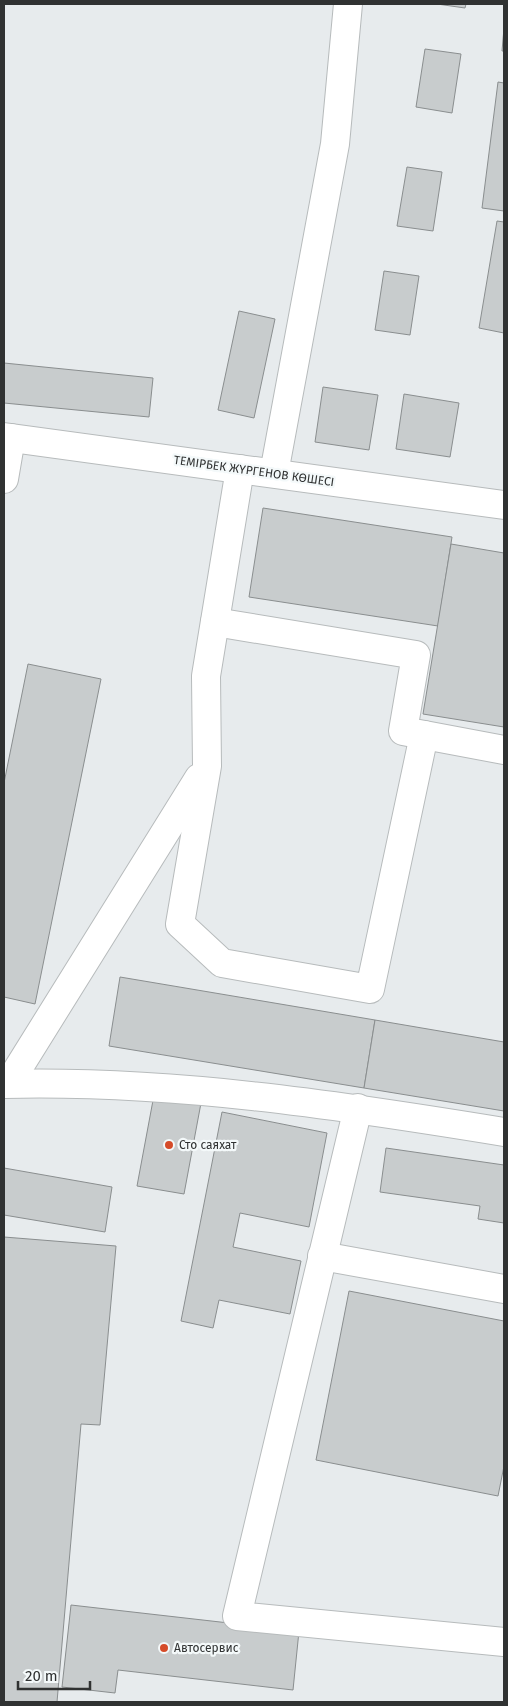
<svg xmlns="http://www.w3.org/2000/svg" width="508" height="1706" font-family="'Fira Sans',sans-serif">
  <rect width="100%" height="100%" fill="#e7ebed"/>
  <g fill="#c8cccd" stroke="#8a8e8f">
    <polygon points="437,4 466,4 465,8"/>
    <polygon points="504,28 504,51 502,51"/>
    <polygon points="425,49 461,54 452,113 416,107"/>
    <polygon points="498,82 504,83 504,211 482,208"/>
    <polygon points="407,167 442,172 433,231 397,226"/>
    <polygon points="497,221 504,222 504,333 479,328"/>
    <polygon points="384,271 419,276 410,335 375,330"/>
    <polygon points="239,311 275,319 254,418 218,410"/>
    <polygon points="4,363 153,378 149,417 4,403"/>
    <polygon points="323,387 378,395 369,450 315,442"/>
    <polygon points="404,394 459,403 450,457 396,449"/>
    <polygon points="263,508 452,537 438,626 249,597"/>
    <polygon points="451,544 504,553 504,727 423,714"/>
    <polygon points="28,664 101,679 35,1004 4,997 4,783"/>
    <polygon points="120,977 375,1020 364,1088 109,1046"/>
    <polygon points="375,1020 504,1042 504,1111 364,1088"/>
    <polygon points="154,1095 201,1103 184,1194 137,1186"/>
    <polygon points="222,1112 327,1133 309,1227 240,1213 233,1247 301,1261 290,1314 219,1300 213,1328 181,1321"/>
    <polygon points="386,1148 504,1165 504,1223 478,1219 480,1206 380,1192"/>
    <polygon points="4,1168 112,1187 105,1232 4,1215"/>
    <polygon points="4,1237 116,1246 100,1425 81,1424 57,1702 4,1702"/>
    <polygon points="349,1291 504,1321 504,1466 498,1496 316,1460"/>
    <polygon points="71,1605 299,1631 293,1690 118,1670 115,1693 62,1687"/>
  </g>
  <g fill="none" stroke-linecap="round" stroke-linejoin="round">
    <g stroke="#b7bbbc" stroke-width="30">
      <g id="minor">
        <polyline points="4,437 504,505"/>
        <polyline points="240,469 206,676 207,766 180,924 222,963 370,989 424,735"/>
        <polyline points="274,473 335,144 348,4"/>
        <polyline points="4,479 11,438"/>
        <polyline points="215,622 416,655 403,731 504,750"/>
        <polyline points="9,1083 199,778"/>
        <path d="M4 1084C172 1080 339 1105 504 1132"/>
        <polyline points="358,1108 237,1616 504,1642"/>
        <polyline points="322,1256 504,1289"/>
      </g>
    </g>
    <use href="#minor" stroke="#fff" stroke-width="28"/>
  </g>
  <g fill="#d54b29" stroke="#f4f9fa" stroke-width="2">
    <circle cx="169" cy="1145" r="5"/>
    <circle cx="164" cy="1648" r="5"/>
  </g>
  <g text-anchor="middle" stroke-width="4.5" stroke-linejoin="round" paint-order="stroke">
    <g font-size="12" fill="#303232" stroke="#f4f9fa">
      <text transform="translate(254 471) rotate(8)" y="4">ТЕМІРБЕК ЖҮРГЕНОВ КӨШЕСІ</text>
    </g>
    <g font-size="12" fill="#303232" stroke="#f4f9fa" text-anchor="start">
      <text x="179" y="1149">Сто саяхат</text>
      <text x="174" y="1652">Автосервис</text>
    </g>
  </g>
  <rect width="508" height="1706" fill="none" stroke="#303232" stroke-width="10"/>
  <path d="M18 1681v8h72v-8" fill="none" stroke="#303232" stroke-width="2.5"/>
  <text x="25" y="1681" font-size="15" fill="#303232" stroke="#f4f9fa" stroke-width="4" paint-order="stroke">20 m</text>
</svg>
